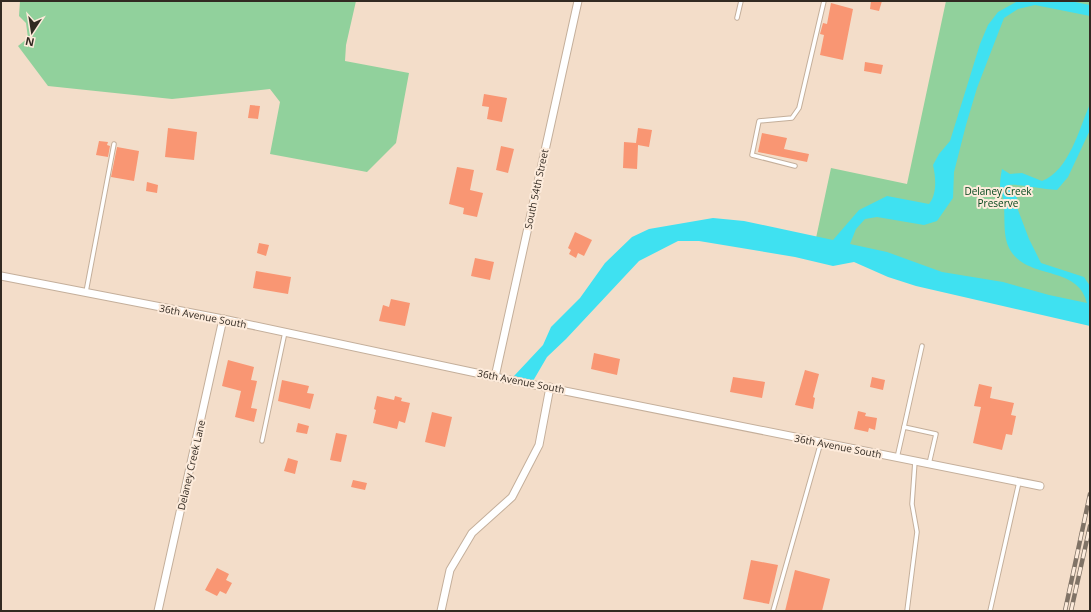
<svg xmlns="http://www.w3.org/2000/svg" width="1091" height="612" font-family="'Open Sans',sans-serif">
  <rect width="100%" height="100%" fill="#f3ddc9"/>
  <g fill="#91d19c">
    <polygon points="20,1 356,1 346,45 345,61 409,73 396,143 367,172 270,154 280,102 270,89 172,99 48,86 18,46 28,38 26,23 19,16"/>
    <polygon points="946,1 1090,1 1090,312 813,252 831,168 907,184"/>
  </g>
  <path fill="#3fe1f1" d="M1018 1H1070L1090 5V16L1035 5 1018 9 1004 18 977 88 966 125 954 172 953 198 937 221 924 225 877 217 865 219 856 229 850 244 887 252 942 272 1003 282 1049 295 1087 303C1078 264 1026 281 1009 248 1003 236 1005 219 1004 206 1004 198 1001 192 1000 185 1000 180 1001 174 1002 169L1010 174 1022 173 1042 181C1069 171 1079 129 1090 104V130L1068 177 1057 190C1040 189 1024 184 1008 185L1017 198 1018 210 1029 239 1041 263 1084 277 1090 286V326L916 286 888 277 854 262 833 266 795 257 699 241H678L639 261 566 339 547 357 533 381 514 376 543 345 551 327 580 298 605 263 632 237 649 229 713 218 744 221 833 240 859 210 887 196 929 204C937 194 936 178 933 165L939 154 950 141 980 44 988 25 998 12Z"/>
  <g fill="#f99673">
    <polygon points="871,1 882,1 879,11 870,9"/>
    <polygon points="831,3 853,9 843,60 820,55 824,35 820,34 823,23 827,24"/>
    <polygon points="865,62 883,65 881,74 864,71"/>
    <polygon points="484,94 507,98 502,122 487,119 489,107 482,106"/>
    <polygon points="250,105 260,106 258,119 248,118"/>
    <polygon points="168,128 197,132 194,160 165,157"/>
    <polygon points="638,128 652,130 649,147 638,145 637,169 623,168 624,142 636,143"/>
    <polygon points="762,133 787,138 784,149 809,154 807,162 758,152"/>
    <polygon points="99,141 108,142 107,145 110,146 108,157 96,155"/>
    <polygon points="501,146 514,149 508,173 496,170"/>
    <polygon points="117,147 139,151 134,181 111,177"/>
    <polygon points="457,167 474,170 470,190 483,193 477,217 463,214 464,208 449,204"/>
    <polygon points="147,182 158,185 157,193 146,191"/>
    <polygon points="575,232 592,240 584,256 578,253 576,258 569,254 571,250 568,248"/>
    <polygon points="259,243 269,245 266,256 257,253"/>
    <polygon points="475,258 494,262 490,280 471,276"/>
    <polygon points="256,271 291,277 288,294 253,288"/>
    <polygon points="391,299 410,303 405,326 379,321 383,305 389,307"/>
    <polygon points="594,353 620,359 617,375 591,369"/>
    <polygon points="228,360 254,367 251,380 257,381 251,408 257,409 254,422 235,417 241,391 222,386"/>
    <polygon points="805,370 819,374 813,397 815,398 813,409 795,405"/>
    <polygon points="733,377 765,382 762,398 730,392"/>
    <polygon points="872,377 885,380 883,390 870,387"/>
    <polygon points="282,380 309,386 307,393 314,394 310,409 278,401"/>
    <polygon points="979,384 992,387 990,398 1014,403 1011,415 1016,416 1012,435 1006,434 1002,450 973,443 981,407 974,406"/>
    <polygon points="377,396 394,400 395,396 402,398 401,401 410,403 405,423 399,421 397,429 373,423 376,410 374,409"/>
    <polygon points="858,411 866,413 865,416 877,418 875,430 869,428 868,432 854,429"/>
    <polygon points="432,412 452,417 445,447 425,442"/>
    <polygon points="298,423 309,426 307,434 296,432"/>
    <polygon points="336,433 347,435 341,462 330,460"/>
    <polygon points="288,458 298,461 295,474 284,471"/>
    <polygon points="353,480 367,483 365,490 351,487"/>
    <polygon points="751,560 778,565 769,604 743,599"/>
    <polygon points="217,568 229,574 226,580 232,583 226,594 220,591 217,596 205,590"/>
    <polygon points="795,570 830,579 822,611 785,611"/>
  </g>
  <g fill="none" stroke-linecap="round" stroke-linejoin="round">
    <g stroke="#c4af9b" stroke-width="5.5">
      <g id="lane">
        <polyline points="737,18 741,1"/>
        <polyline points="795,166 752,155 759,121 792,118 799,108 824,1"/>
        <polyline points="86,292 114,144"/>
        <polyline points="904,427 922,346"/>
        <polyline points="262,441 285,332"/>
        <polyline points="897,458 904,427 936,434 929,464"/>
        <polyline points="773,611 821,442"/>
        <polyline points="907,611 917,532 912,504 915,461"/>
        <polyline points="990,611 1019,482"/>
      </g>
    </g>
    <g stroke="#c4af9b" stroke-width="9">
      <g id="street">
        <polyline points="1,276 223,319 495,377 1040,486"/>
        <polyline points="495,377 578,1"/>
        <polyline points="158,611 223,319"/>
        <polyline points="441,611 450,570 472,533 512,497 539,445 550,387"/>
      </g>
    </g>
    <use href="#lane" stroke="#fff" stroke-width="3.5"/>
    <use href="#street" stroke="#fff" stroke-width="7"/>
    <g stroke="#807366" stroke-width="4.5">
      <g id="rail">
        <polyline points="1065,611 1090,494"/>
        <polyline points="1071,611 1090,526"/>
      </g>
    </g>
    <use href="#rail" stroke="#fdebdb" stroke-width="3" stroke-dasharray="9" stroke-linecap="butt"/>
  </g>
  <g text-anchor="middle" stroke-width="4" stroke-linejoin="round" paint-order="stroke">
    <g font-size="10" fill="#322a22" stroke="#fdebdb">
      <text transform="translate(536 189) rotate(-78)" y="4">South 54th Street</text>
      <text transform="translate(203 316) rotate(11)" y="4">36th Avenue South</text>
      <text transform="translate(521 381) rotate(11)" y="4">36th Avenue South</text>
      <text transform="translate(838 446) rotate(11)" y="4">36th Avenue South</text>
      <text transform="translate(191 465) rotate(-77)" y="4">Delaney Creek Lane</text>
    </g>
    <g font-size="10" fill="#04471c" stroke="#fdebdb">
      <text x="998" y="195">Delaney Creek<tspan x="998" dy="12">Preserve</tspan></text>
    </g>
  </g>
  <rect width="1091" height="612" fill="none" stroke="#322a22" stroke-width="4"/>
  <g transform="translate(32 32) rotate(192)" stroke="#fdebdb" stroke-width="3" paint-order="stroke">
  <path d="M0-3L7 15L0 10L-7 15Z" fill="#322a22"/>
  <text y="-6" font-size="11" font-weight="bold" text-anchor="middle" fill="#322a22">N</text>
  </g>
</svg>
